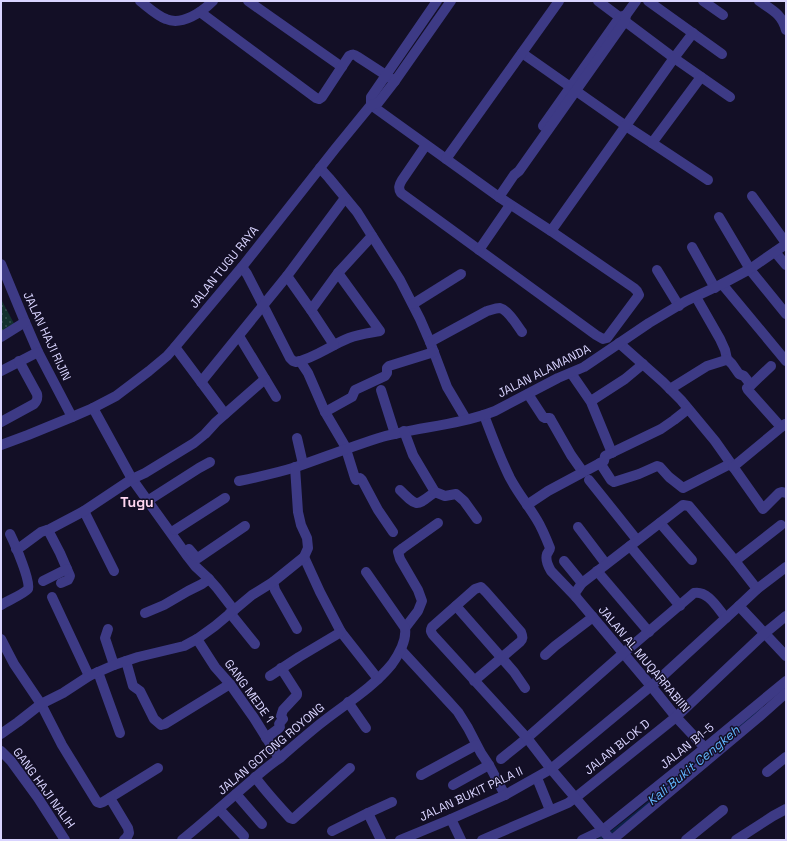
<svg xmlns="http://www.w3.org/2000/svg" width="787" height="841" font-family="'Space Grotesk',sans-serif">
  <defs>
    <pattern id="green-dots" width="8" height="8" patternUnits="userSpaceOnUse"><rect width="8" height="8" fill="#12302f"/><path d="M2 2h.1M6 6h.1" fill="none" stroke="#344d4e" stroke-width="1.8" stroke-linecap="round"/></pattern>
  </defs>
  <rect width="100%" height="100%" fill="#130f26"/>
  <polygon fill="url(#green-dots)" points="1,301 2,301 18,331 1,341"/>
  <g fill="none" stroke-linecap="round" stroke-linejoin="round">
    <g stroke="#0c2248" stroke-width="2.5">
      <polyline points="609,834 635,814 761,709"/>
      <polyline points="598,840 604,836"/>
    </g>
    <g stroke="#3d3a85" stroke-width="10">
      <path d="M140 1C148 7 156 15 166 19 182 26 202 12 213 1"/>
      <polyline points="248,1 342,67"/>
      <polyline points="598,1 674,58 730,97"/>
      <polyline points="648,1 722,54"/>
      <polyline points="703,1 723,15"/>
      <path d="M759 1C772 10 782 14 786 30"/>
      <path d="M200 12 316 98 319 99 322 97 349 56C353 54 354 54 358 57L395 81"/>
      <polyline points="522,53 626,126 652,143 701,77"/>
      <path d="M371 105 499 197 551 231 634 288 637 291 639 295 607 338 603 339 596 335 401 193C398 188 399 185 402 180L426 145"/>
      <polyline points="371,105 371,97 437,1"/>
      <polyline points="543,126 620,17 626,15"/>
      <polyline points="652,143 708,180"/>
      <polyline points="446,159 559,1"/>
      <polyline points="320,168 329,178 357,212 400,280 420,319 430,342 447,387 466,419"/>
      <polyline points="752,196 786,243"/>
      <polyline points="499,197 514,175 519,171 625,21 626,15 636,1"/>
      <polyline points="719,217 751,271 786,314"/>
      <polyline points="551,231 674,58 693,33"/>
      <polyline points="692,247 715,288"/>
      <polyline points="479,250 510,205"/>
      <polyline points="775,252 786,265"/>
      <polyline points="1,264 25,322 38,352 72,417"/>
      <path d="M242 267 247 274 263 305 290 358 293 361 296 362C315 358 331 345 349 338 359 334 369 333 380 331L338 273"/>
      <polyline points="657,270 679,306"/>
      <polyline points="287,276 311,310 334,345"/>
      <polyline points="722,284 786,361"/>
      <polyline points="696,297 720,339 725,350 727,359 732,364 739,374 744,376 751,385 747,388 748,390 781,427"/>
      <polyline points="413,304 461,274"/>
      <polyline points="311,310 338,273 372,236"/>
      <polyline points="239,336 276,397"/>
      <polyline points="1,337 25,322"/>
      <path d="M430 342 487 311C491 310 495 308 500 308 508 310 517 325 522 332"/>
      <polyline points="619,343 663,382 681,400 715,441 763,509 779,493 782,492 786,493"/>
      <polyline points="175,347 225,414"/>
      <polyline points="300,361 308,373 325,412 345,446 355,478 356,480 360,478 362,480 378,510 393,532"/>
      <polyline points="1,371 38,352"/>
      <polyline points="571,373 591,402 612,453"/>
      <polyline points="201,382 287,276 345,198"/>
      <polyline points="751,385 771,366"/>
      <polyline points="670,389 707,366 726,360 727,359"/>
      <polyline points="381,390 395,434"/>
      <polyline points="528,394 543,417 545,418 550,418 551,420 571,455 583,472"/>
      <polyline points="591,401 625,379 643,364"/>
      <polyline points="93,408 132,479 188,557 195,566 209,579"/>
      <polyline points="325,412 352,397 355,390 385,376 387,373 387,368 389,366 434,352"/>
      <path d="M484 415C492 436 500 458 510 478 518 493 528 505 537 520 542 528 546 538 550 548 550 550 548 552 547 554 545 560 548 566 551 571L576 597"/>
      <path d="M1 422 34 404C37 401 38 399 37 394L19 361"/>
      <polyline points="297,438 303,464"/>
      <polyline points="1,445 28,435 72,417 93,408 116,396 149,371 167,356 175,347 242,267 335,149 371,105 378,103 395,81 451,1"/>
      <polyline points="600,463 611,480 614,482 639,474 657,466 660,467 669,477 683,488 730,464"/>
      <polyline points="733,467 785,424"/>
      <polyline points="589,480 637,540"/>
      <path d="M239 481C258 477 277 473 296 467 325 457 353 446 382 437 419 427 459 425 495 411L558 378 584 367 649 323 686 301 722 284 750 269 786 244"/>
      <path d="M400 490C418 508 416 506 435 492L413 455 404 431"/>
      <polyline points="435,492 445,496 456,494 464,501 477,519"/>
      <polyline points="152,498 199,468 210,462"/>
      <polyline points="527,505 548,491 604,461 605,456 661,429 674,420 688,409"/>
      <polyline points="84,511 114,571"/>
      <polyline points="660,523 692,560"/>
      <polyline points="578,527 606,564"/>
      <polyline points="48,530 60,553 70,576 68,580 61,583"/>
      <polyline points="175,530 225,498"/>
      <polyline points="630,546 680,606"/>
      <polyline points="16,549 22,546 41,532 50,529 84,511 132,479 145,473 194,443 205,434 216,422 265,379"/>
      <polyline points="189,549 195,556 198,558 245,526"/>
      <polyline points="304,557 320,592 341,632 378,679"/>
      <polyline points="564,561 582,583"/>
      <polyline points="735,561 781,525"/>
      <polyline points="597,571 649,632"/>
      <polyline points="43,581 67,569"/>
      <polyline points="273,582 275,590 297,629"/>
      <polyline points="52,597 89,676"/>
      <path d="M1 605C7 601 24 594 28 589 32 584 14 542 10 534"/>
      <polyline points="456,606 514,672 525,688"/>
      <polyline points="739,606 786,656"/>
      <polyline points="145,613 164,605 188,591 202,584 209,579 217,588 234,610"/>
      <polyline points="230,613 255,644"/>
      <polyline points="405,628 418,611 422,601 418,590 400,559 398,552 403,548 438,523"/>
      <polyline points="108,629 105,638 114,665"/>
      <polyline points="1,639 14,664 41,704 62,745 97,802 100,803 103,802 158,768"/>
      <polyline points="197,639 215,667 230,684 254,718 279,758"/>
      <polyline points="401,650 448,701 458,712 468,728 481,753 489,765 505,795"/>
      <polyline points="545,655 555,646 593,617"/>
      <polyline points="126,661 133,686 140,691 154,719 161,725 165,724 230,684"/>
      <polyline points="98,672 120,733"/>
      <polyline points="270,676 299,657 341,632"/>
      <polyline points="348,702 366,728"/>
      <polyline points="1,734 18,722 41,704 63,693 89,676 114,665 138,657 184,646 197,639 215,626 252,595 273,582 304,557 308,548 307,538 301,525 298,512 295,467"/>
      <polyline points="266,738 278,729 280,727 279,724 283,719 281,716 283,710 297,695 297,693 281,668"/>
      <polyline points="705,748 676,717 651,686 581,603 576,597 575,593 582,583 683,505 689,506 732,557 757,589"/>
      <polyline points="1,751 11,761 38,798 65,840"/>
      <path d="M501 759 527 738 627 650 694 593C708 590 718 609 726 618"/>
      <polyline points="767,772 786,757"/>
      <polyline points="421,775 476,745"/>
      <path d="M255 777C266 792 278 805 290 818L293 819 350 768"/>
      <polyline points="537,778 550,810"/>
      <polyline points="453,785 489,765"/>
      <polyline points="236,794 262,824"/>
      <polyline points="110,798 128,828 129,833 127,837 124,840"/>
      <polyline points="219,809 244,836"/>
      <polyline points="451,819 461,840"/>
      <polyline points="332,831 368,813"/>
      <path d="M182 840C208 819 233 796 258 775 265 769 272 763 280 758 291 748 303 738 315 728 340 707 371 690 392 664 399 654 407 641 405 628L366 572"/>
      <polyline points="381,840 368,813 392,802"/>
      <path d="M400 840 451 819 505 795 551 769 527 738 433 635C431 632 430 631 432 627L475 589 481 587 486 592 521 632C523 637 523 639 520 642L474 681"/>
      <polyline points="482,840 568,803 575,798 676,717 765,633 786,616"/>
      <polyline points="582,840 603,830 705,748 786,681"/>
      <polyline points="611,840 551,769 656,682 739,606 757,589 786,567"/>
      <polyline points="612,840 759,717 786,693"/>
      <polyline points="686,840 723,810"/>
      <polyline points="736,840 773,816 786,809"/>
    </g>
  </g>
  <g text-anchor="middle" stroke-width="3" stroke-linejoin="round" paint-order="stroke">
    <g font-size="12" fill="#d9d4ff" stroke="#130f26">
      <text transform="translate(224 267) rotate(-51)" y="4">JALAN TUGU RAYA</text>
      <text transform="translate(47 336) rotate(65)" y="4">JALAN HAJI RIJIN</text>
      <text transform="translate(544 371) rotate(-27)" y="4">JALAN ALAMANDA</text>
      <text transform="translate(644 659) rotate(50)" y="4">JALAN AL MUQARRABIIN</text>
      <text transform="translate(249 691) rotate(54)" y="4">GANG MEDE 1</text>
      <text transform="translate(687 746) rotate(-39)" y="4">JALAN B1-5</text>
      <text transform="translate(617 747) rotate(-39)" y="4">JALAN BLOK D</text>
      <text transform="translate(271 749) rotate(-40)" y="4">JALAN GOTONG ROYONG</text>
      <text transform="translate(44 788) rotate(54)" y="4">GANG HAJI NALIH</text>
      <text transform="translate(471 794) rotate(-25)" y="4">JALAN BUKIT PALA II</text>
    </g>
    <g font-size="13" font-style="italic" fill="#62b6ff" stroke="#130f26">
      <text transform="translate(693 765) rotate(-40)" y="5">Kali Bukit Cengkeh</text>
    </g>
    <g font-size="14" font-weight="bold" fill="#ffd6f0" stroke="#130f26">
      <text x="137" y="507">Tugu</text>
    </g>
  </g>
  <rect width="787" height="841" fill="none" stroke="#d9d4ff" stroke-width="4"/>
</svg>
